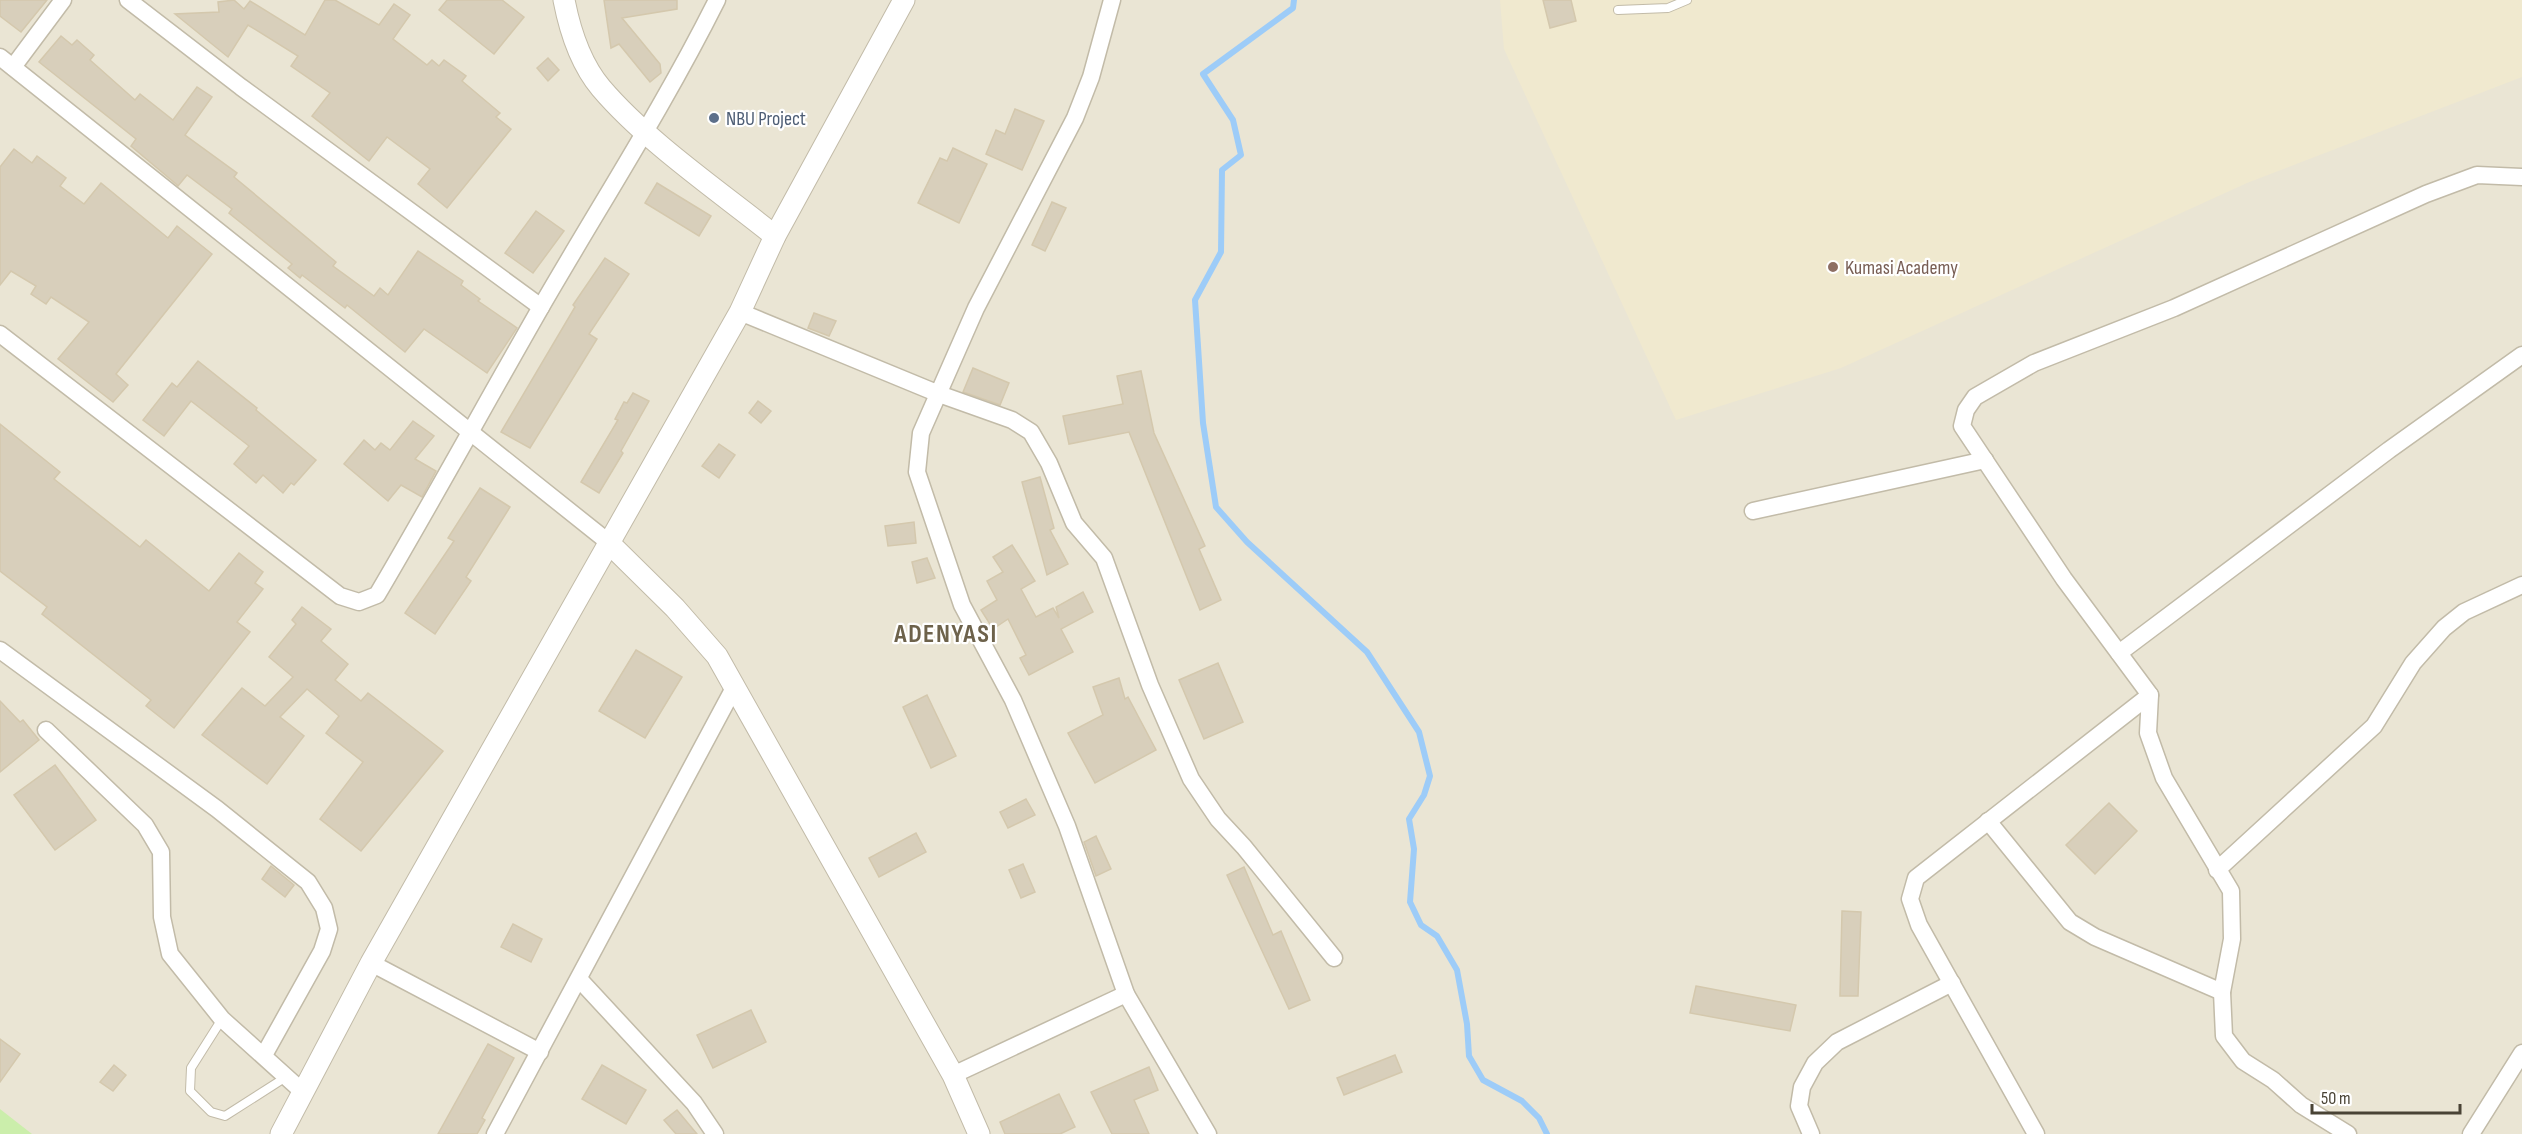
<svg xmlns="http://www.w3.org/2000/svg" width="2522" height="1134" font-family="'Sofia Sans Condensed',sans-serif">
  <rect width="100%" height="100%" fill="#f5f2e7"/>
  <rect fill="#eae5d4" x="0" y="0" width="2522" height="1134"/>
  <polygon fill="#f0e9cf" points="1500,0 2522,0 2522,77 2247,183 1841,368 1676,420 1504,49"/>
  <polygon fill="#cbeeab" points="0,1109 32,1134 0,1134"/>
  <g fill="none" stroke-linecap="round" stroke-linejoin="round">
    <polyline stroke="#9dccf8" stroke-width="6" points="1294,0 1293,8 1203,74 1233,120 1241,155 1222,170 1221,252 1195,300 1203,423 1216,507 1247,542 1367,652 1419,732 1430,776 1424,795 1409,819 1414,849 1410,902 1421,925 1437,936 1457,970 1467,1024 1469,1056 1483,1080 1522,1101 1539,1118 1547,1134"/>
  </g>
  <g fill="#d8cfbb" stroke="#d4c8ad" stroke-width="1.5">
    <polygon points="0,0 47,0 21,32 0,16"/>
    <polygon points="234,0 244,9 250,1 305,35 325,0 335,0 379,25 394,4 410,15 393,39 427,65 432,60 439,66 444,60 466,76 462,81 500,113 496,117 511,129 447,208 418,184 430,169 387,137 369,161 312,116 330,93 291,66 298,56 248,25 228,57 175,14 219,12 218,2"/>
    <polygon points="447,0 502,0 524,17 494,54 439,10"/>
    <polygon points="604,0 677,0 677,9 622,18 660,64 661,73 650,82 619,44 611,48"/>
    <polygon points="1543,0 1571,0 1576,21 1550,28"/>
    <polygon points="61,36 72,45 77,40 94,55 90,60 135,100 140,94 173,120 197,87 212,97 185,135 237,173 234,177 336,262 333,266 374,296 380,288 388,295 418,251 463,281 461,285 480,299 478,301 517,328 487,373 424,329 405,352 347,305 345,308 302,275 300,278 288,268 292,264 229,213 232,209 187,175 178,186 176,184 131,146 136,139 39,62"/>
    <polygon points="548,58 559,70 548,81 537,68"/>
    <polygon points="1015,109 1044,121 1022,170 986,154 996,130 1005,134"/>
    <polygon points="953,148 987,164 959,223 918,203 940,158 947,161"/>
    <polygon points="14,149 32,163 37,156 66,178 60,186 84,204 101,183 168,238 177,226 212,254 116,374 128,385 113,402 58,359 89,322 51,297 46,304 31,294 36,286 11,271 0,285 0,167"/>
    <polygon points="657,183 711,216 699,236 645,203"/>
    <polygon points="1052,202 1066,208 1045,251 1032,245"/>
    <polygon points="536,211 564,231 533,273 505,253"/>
    <polygon points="605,258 629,274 589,334 597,339 530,448 501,432 575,307 573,305"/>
    <polygon points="814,313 836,321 829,336 808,328"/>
    <polygon points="198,361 257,408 256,410 316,460 294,485 291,483 283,493 263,475 256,483 234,464 249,446 191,401 164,436 143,420 172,383 177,387"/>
    <polygon points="973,368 1009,383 1000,405 963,392"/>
    <polygon points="1141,371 1154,433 1205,546 1199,549 1221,600 1200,610 1129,432 1069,444 1063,416 1123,404 1117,376"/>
    <polygon points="633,393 649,401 621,451 623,453 599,493 581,482 618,420 615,419 624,402 627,403"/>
    <polygon points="758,401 771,411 761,423 749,413"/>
    <polygon points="413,421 434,436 415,459 436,471 422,497 401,485 388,501 344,464 364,440 375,450 381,443 390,450"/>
    <polygon points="0,424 60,472 54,479 140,547 146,540 209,591 239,553 263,572 255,583 263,589 237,622 250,632 174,728 146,706 151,700 42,614 47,607 0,571"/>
    <polygon points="719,444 735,455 719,478 702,466"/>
    <polygon points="1040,477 1054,528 1050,530 1068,564 1047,575 1022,482"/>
    <polygon points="480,488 510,507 466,577 471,581 435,634 405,613 454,541 448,538"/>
    <polygon points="914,522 916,543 888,546 885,526"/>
    <polygon points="1012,545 1035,581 1021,589 1036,617 1053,608 1059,618 1056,607 1083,592 1093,612 1061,629 1073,652 1029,675 1020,658 1026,655 1008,619 993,629 981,610 997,600 987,581 1003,572 993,557"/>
    <polygon points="927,558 935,578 917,583 912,562"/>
    <polygon points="302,607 331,629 321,641 348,664 335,680 361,701 368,693 443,751 361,851 320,819 363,762 326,733 339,716 307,689 280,717 304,736 267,784 202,735 242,688 265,706 293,677 269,657 296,624 292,620"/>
    <polygon points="636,650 682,677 645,738 599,711"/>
    <polygon points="1218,663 1243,722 1204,739 1179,680"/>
    <polygon points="1119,678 1125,699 1128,697 1156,750 1095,783 1068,733 1103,715 1093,687"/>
    <polygon points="927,695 956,756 931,768 903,707"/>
    <polygon points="0,701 20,722 23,720 39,740 0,772"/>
    <polygon points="55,765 96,820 55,850 14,795"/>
    <polygon points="1026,799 1035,815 1008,828 1000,812"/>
    <polygon points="2109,803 2137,831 2095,874 2066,845"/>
    <polygon points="916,833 926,852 879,877 869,858"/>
    <polygon points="1096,836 1111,869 1096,876 1084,842"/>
    <polygon points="1023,864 1035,892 1021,898 1009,870"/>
    <polygon points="271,866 294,885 285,897 262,879"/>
    <polygon points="1244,867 1273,935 1281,931 1310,1000 1289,1009 1227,875"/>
    <polygon points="1842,911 1861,912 1858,996 1840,996"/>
    <polygon points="513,924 542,939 531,962 501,947"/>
    <polygon points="1696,986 1796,1005 1790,1031 1690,1013"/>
    <polygon points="751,1010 766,1042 713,1068 697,1035"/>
    <polygon points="0,1039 20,1054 0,1082"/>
    <polygon points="488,1044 514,1058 482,1118 485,1120 477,1134 438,1134"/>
    <polygon points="1395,1055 1402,1072 1344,1095 1337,1078"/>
    <polygon points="114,1065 126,1075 113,1091 100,1082"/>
    <polygon points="602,1065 646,1090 626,1124 582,1099"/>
    <polygon points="1149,1067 1158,1090 1134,1100 1149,1134 1112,1134 1091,1092"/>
    <polygon points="1059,1094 1075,1127 1060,1134 1005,1134 1000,1122"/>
    <polygon points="677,1110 697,1134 676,1134 664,1120"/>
  </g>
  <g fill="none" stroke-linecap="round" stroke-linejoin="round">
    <g stroke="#c2bba8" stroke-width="10">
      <g id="service">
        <polyline points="1618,10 1668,8 1687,0"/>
        <polyline points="222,1019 191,1068 190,1091 211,1112 225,1116 286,1077"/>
      </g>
    </g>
    <g stroke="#c2bba8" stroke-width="19">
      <g id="minor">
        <polyline points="128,0 241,87 541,307"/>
        <polyline points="1112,0 1091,77 1075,118 976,308 921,433 917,472 962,605 1013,700 1067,826 1126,994 1208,1134"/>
        <polyline points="0,57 607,541"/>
        <polyline points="13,67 63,0"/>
        <polyline points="740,312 939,394 1012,420 1031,432 1049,463 1074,523 1104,558 1150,685 1191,779 1218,819 1244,847 1334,958"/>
        <path d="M0 334 340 596 359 602 377 595C433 500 486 403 541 307 600 205 664 106 717 0"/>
        <polyline points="1753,511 1985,460"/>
        <polyline points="0,650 217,809 308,882 324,908 329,929 322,951 264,1055"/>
        <polyline points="2119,653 2389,450 2522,355"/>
        <polyline points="46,730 145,825 161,852 162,917 170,954 222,1019 303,1092"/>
        <polyline points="1988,821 2070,922 2095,937 2222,992"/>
        <polyline points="2217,870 2374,726 2413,663 2444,628 2464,612 2522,585"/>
        <polyline points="371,963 540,1052"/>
        <polyline points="579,979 694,1103 715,1134"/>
        <polyline points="953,1075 1126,994"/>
        <polyline points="495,1134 735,686"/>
        <polyline points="1811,1134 1799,1106 1802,1087 1815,1063 1837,1042 1952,983"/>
        <polyline points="2036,1134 1919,925 1910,899 1916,878 2150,695"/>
        <polyline points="2348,1134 2301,1105 2273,1080 2243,1061 2224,1036 2222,992 2232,939 2231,891 2164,778 2148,733 2150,695 2064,579 1962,426 1966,410 1975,397 2034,363 2174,308 2426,194 2477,175 2522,177"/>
        <polyline points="2471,1134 2522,1053"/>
      </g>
    </g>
    <g stroke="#c2bba8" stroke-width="23">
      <g id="tertiary">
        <path d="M564 0C570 31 580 63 601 88 647 142 719 191 775 236"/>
        <polyline points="607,541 675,608 717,656 953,1075 979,1134"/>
        <polyline points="281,1134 371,963 740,312 775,236 904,0"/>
      </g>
    </g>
    <use href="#service" stroke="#fff" stroke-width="8"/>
    <use href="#minor" stroke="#fff" stroke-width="16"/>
    <use href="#tertiary" stroke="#fff" stroke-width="21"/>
  </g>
  <circle fill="#5c6f8a" stroke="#fff" stroke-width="2" cx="714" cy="118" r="6"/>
  <circle fill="#8d6e63" stroke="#fff" stroke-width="2" cx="1833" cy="267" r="6"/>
  <g text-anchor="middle" stroke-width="4.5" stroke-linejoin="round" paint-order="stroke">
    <g font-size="20" fill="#4e5e75" stroke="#fff" text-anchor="start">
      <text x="726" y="125">NBU Project</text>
    </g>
    <g font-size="20" fill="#785e54" stroke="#fff" text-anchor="start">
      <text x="1845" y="274">Kumasi Academy</text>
    </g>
    <g font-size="26" font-weight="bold" letter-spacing="1.5" fill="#6d624b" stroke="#fff">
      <text x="946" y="642">ADENYASI</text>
    </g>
  </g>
  <path d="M2312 1104v9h148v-9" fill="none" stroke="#494335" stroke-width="3"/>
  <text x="2321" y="1104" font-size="18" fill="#494335" stroke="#ffffff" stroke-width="4.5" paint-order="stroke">50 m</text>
</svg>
